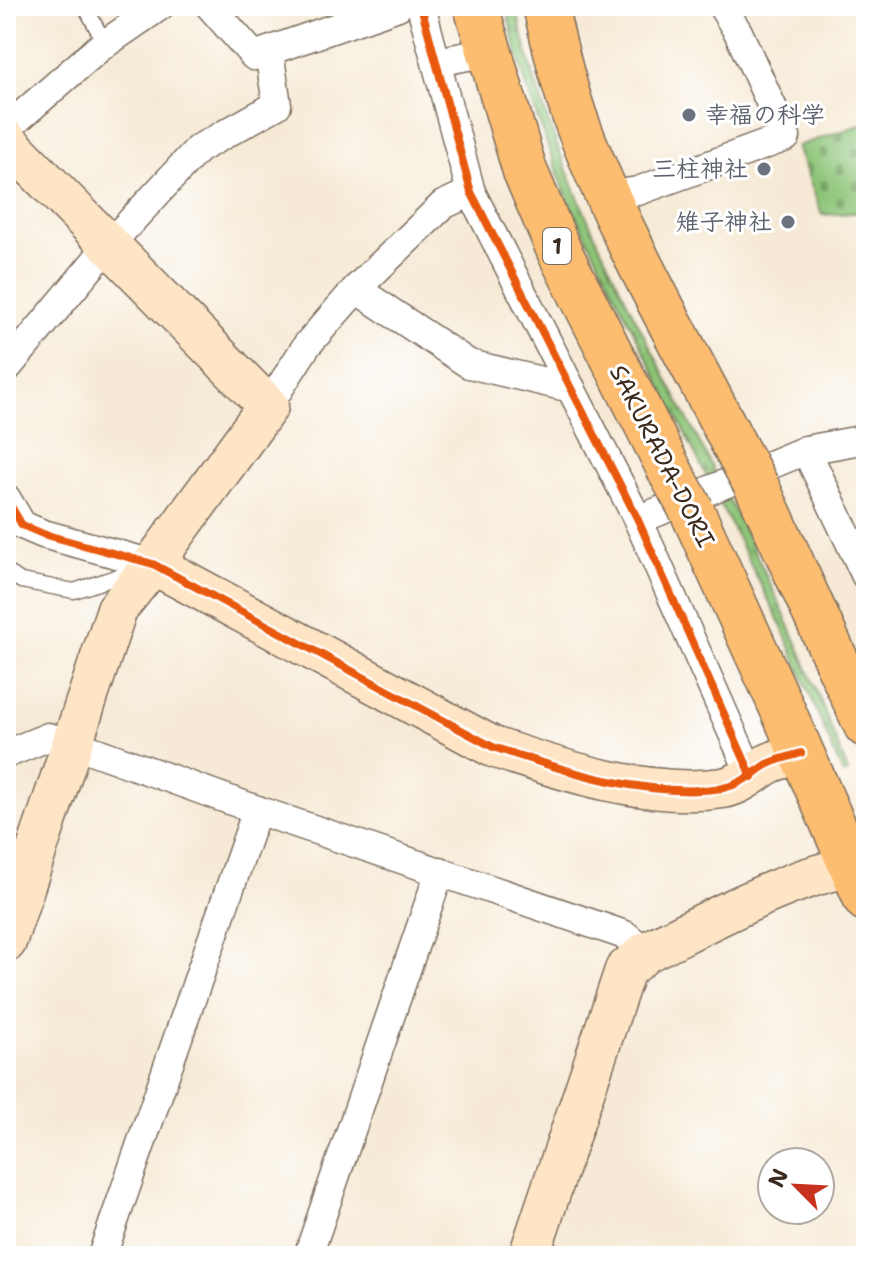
<svg xmlns="http://www.w3.org/2000/svg" width="872" height="1262" font-family="'Shantell Sans','Klee One',sans-serif">
  <defs>
    <pattern id="grass-tufts" width="24" height="20" patternUnits="userSpaceOnUse" patternTransform="scale(2)"><rect width="24" height="20" fill="#8dc578"/><path d="M3 7l-1-3M5 7V3M7 7l1-3M15 17l-1-3M17 17v-4M19 17l1-3" fill="none" stroke="#74a062"/></pattern>
    <pattern id="cemetery-stones" width="16" height="16" patternUnits="userSpaceOnUse" patternTransform="scale(2)"><rect width="16" height="16" fill="#8dc578"/><path d="M2 7V4a2 2 0 0 1 4 0v3zM10 15v-3a2 2 0 0 1 4 0v3z" fill="#74a062"/></pattern>
  </defs>
  <rect width="100%" height="100%" fill="#fff"/>
  <filter id="ink" filterUnits="userSpaceOnUse"><feTurbulence type="fractalNoise" baseFrequency=".0125" numOctaves="2"/><feDisplacementMap in="SourceGraphic" scale="16" xChannelSelector="R" yChannelSelector="G"/><feConvolveMatrix kernelMatrix="1 2 1 2 8 2 1 2 1" color-interpolation-filters="sRGB"/></filter>
  <filter id="wash" filterUnits="userSpaceOnUse"><feTurbulence type="fractalNoise" baseFrequency=".006" numOctaves="4" result="noise"/><feDisplacementMap in="SourceGraphic" scale="32" xChannelSelector="R" yChannelSelector="G"/><feGaussianBlur stdDeviation="1.8" result="paint"/><feColorMatrix in="noise" values="0 0 0 0 0 0 0 0 0 0 0 0 0 0 0 0 0 1.4 0 .05"/><feComposite in="paint" operator="in"/></filter>
  <g filter="url(#wash)">
    <rect width="100%" height="100%" fill="#f6ead6"/>
    <path fill="url(#grass-tufts)" stroke="#64784b" stroke-width="2" d="M505 6H516C550 174 639 321 715 473 743 527 770 581 794 637 814 681 830 727 848 772L843 774 781 625 567 198 527 89Z"/>
    <polygon fill="url(#cemetery-stones)" stroke="#64784b" stroke-width="2" points="866,123 866,212 822,215 797,146"/>
  </g>
  <g filter="url(#ink)">
    <g fill="none" stroke-linecap="round" stroke-linejoin="round">
      <g stroke="#7c6d5e" stroke-width="17">
        <g id="lane">
          <polyline points="85,6 105,44"/>
          <polyline points="6,571 21,581 74,591 134,571"/>
        </g>
      </g>
      <g stroke="#7c6d5e" stroke-width="31">
        <g id="street">
          <polyline points="210,6 254,56 398,6"/>
          <polyline points="421,6 471,192 638,520 752,777"/>
          <polyline points="436,62 489,52"/>
          <polyline points="6,129 99,48 160,6"/>
          <polyline points="471,192 443,205 356,289 469,364 571,388"/>
          <polyline points="607,196 638,191 786,137 738,32 722,6"/>
          <polyline points="6,369 108,246 198,149 277,105 269,51"/>
          <polyline points="268,406 307,345 356,289"/>
          <polyline points="806,450 866,576"/>
          <polyline points="6,498 22,525 43,534 153,564"/>
          <polyline points="638,520 806,450 866,439"/>
          <polyline points="6,754 48,737 72,743 257,810 625,935 646,952"/>
          <polyline points="102,1256 257,810"/>
          <polyline points="308,1256 440,871"/>
        </g>
      </g>
      <g stroke="#7c6d5e" stroke-width="43">
        <g id="secondary">
          <polyline points="6,140 268,406 153,564 117,609 6,942"/>
          <path d="M153 564 493 747C561 770 650 799 723 788 740 785 752 774 766 765 776 759 790 757 801 753"/>
          <path d="M529 1256 625 970 646 952C695 929 816 861 866 868"/>
        </g>
      </g>
      <g stroke="#7c6d5e" stroke-width="47">
        <g id="highway">
          <polyline points="476,6 525,171 560,253 671,473"/>
          <path d="M545 6C556 51 566 98 584 141 625 245 682 343 733 443"/>
          <polyline points="757,487 866,725"/>
          <polyline points="692,511 777,697 866,899"/>
        </g>
      </g>
      <use href="#lane" stroke="#fff" stroke-width="14"/>
      <use href="#street" stroke="#fff" stroke-width="28"/>
      <use href="#secondary" stroke="#fee5c5" stroke-width="40"/>
      <use href="#highway" stroke="#fcbd6f" stroke-width="44"/>
      <g stroke="#7c6d5e" stroke-width="47" stroke-linecap="butt">
        <g id="highway-bridge">
          <polyline points="733,443 757,487"/>
          <polyline points="671,473 692,511"/>
        </g>
      </g>
      <use href="#highway-bridge" stroke="#fcbd6f" stroke-width="44"/>
      <g stroke="#fff" stroke-width="13">
        <g id="cycleway">
          <polyline points="421,6 471,192 638,520 752,777"/>
          <path d="M6 498 22 525 43 534 153 564 493 747C561 770 650 799 723 788 740 785 752 774 766 765 776 759 790 757 801 753"/>
        </g>
      </g>
      <use href="#cycleway" stroke="#e8590c" stroke-width="8"/>
    </g>
  </g>
  <g fill="#6b7280" stroke="#fff" stroke-width="3">
    <circle cx="689" cy="115" r="8"/>
    <circle cx="764" cy="169" r="8"/>
    <circle cx="788" cy="222" r="8"/>
  </g>
  <g text-anchor="middle" stroke-width="6" stroke-linejoin="round" paint-order="stroke">
    <rect fill="#fff" stroke="#766a62" stroke-width="2" x="543" y="228" width="28" height="36" rx="6"/>
    <g font-size="22" font-weight="bold" fill="#3b2a1e">
      <text x="557" y="254">1</text>
    </g>
    <g font-size="24" font-weight="bold" fill="#5b616d" stroke="#fff" text-anchor="end">
      <text x="705" y="123" text-anchor="start">幸福の科学</text>
      <text x="748" y="177">三柱神社</text>
      <text x="772" y="230">雉子神社</text>
    </g>
    <g font-size="24" fill="#3b2a1e" stroke="#fff">
      <text transform="translate(662 456) rotate(63)" y="8">SAKURADA-DORI</text>
    </g>
  </g>
  <rect width="872" height="1262" fill="none" stroke="#fff" stroke-width="32"/>
  <g transform="translate(796 1186) rotate(294)"><circle r="38" fill="#ffffff" stroke="#b1aaa5" stroke-width="2"/>
  <path d="M0-6L14 30L0 20L-14 30Z" fill="#c8321e"/>
  <text y="-12" font-size="22" font-weight="bold" text-anchor="middle" fill="#3b2a1e">N</text>
  </g>
</svg>
